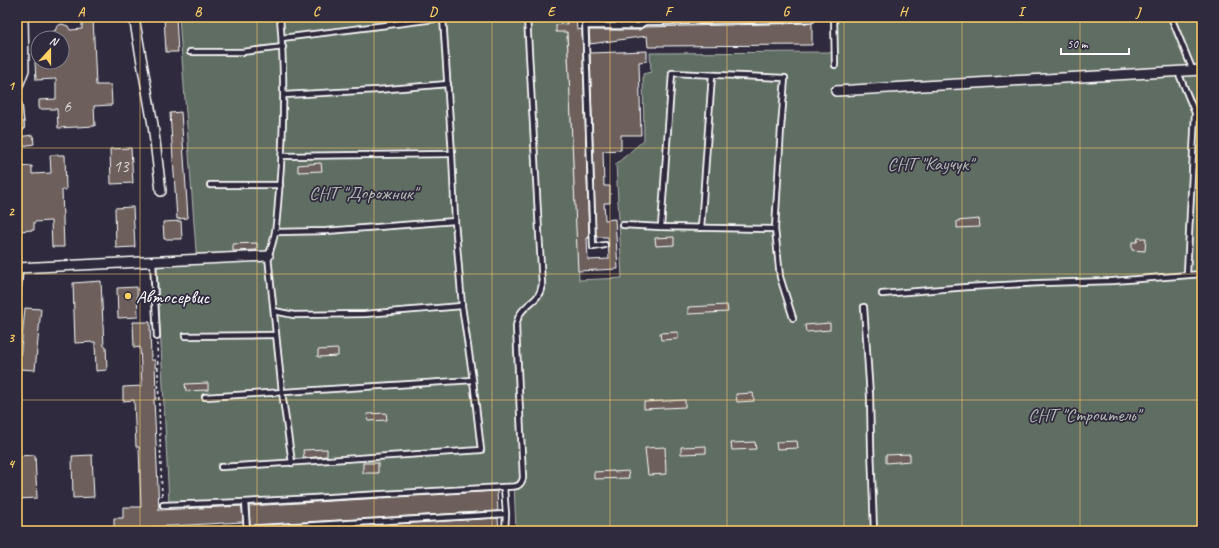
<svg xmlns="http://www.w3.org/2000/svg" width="1219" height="548" font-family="Caveat,sans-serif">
  <rect width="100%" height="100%" fill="#2f2a3d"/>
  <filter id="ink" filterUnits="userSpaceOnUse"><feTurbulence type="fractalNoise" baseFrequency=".025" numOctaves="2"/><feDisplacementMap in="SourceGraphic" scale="8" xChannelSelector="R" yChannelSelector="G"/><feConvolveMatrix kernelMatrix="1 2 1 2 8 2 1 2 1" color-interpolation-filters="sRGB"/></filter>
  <g filter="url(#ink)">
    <polygon fill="#606d62" stroke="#b0b6b0" points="179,17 566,17 579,280 622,278 616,164 644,140 643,74 651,72 650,53 833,52 834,17 1202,17 1202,531 516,531 514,484 169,503 157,267 197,264"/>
    <g fill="#6d605c" stroke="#fff">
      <polygon points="82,17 93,17 96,85 111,85 112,105 94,106 95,126 58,128 57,109 39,109 39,100 56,99 56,79 36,80 35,62 62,62 62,38 53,38 52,31 55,31 57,26 62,24 68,26 70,30 82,29"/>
      <polygon points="164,17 176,17 178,52 166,52"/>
      <polygon points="566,17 576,17 577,30 582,29 589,238 587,238 588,260 609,259 608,237 596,237 590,53 647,51 647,61 639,62 641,135 621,135 621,150 603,151 604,186 610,186 610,203 604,203 605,220 615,219 618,269 578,271 567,32 556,32 556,25 567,24"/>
      <rect x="598" y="17" width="16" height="5"/>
      <polygon points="622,17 641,17 641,20 638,22 622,22"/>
      <polygon points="812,23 812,45 657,46 657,47 648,47 647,36 590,44 589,30 639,30 644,27"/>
      <polygon points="181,112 188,218 177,219 170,113"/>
      <polygon points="33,135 34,144 17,147 17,137"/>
      <polygon points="131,148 133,183 111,184 110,149"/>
      <polygon points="50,155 65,155 66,190 62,190 64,247 52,247 51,221 34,222 34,230 17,231 17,167 32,166 32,174 51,173"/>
      <polygon points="321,163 322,171 298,172 298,165"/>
      <polygon points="133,207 135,247 116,248 115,208"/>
      <polygon points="979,219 980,227 957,228 957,221"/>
      <polygon points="181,221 182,239 164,239 163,222"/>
      <polygon points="674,237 674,245 656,246 655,238"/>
      <polygon points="1138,238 1146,238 1145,251 1132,250 1132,242 1137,242"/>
      <polygon points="257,243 257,250 233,251 233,244"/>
      <polygon points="101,281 104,346 106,346 107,370 96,371 95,342 75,343 73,283"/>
      <polygon points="137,287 138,317 118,318 117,288"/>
      <polygon points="727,305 728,312 688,314 688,307"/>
      <polygon points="25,308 41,309 35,370 19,369"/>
      <polygon points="133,322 150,322 151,360 155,360 156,399 154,399 159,510 242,506 243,522 153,527 153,529 139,529 139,531 114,531 114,518 123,518 123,507 141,507 139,447 136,447 134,400 123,401 123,387 142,386 140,347 134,348"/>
      <polygon points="830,323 830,330 806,332 805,325"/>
      <polygon points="678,332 678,339 661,340 660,333"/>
      <polygon points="338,349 338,356 318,357 318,350"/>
      <polygon points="208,383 208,390 186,391 185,384"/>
      <polygon points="753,393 754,401 737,402 736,394"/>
      <polygon points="685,400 685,407 644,409 644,402"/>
      <polygon points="386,413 387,420 368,421 367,414"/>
      <polygon points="797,441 798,448 777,449 776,442"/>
      <polygon points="755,442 756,449 732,450 731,443"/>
      <polygon points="706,446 706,453 681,454 681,447"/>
      <polygon points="665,447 666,474 648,475 645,448"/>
      <polygon points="327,449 327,456 304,458 303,450"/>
      <polygon points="910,454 910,461 886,463 886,455"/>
      <polygon points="35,455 37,498 17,499 17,456"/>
      <polygon points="92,455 94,497 73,498 72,456"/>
      <rect x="363" y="463" width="15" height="10"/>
      <polygon points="614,471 614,472 628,471 629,478 594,479 594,472"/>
      <polygon points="497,491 498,511 250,525 249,506"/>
      <polygon points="498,518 499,531 278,531"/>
    </g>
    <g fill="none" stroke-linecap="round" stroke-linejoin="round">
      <g stroke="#fff" stroke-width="8">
        <g id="service">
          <path d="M280 17C285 75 284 133 279 191 277 213 277 236 268 256L282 392 292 463"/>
          <polyline points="585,17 593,247 605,245"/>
          <polyline points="618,17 618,26"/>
          <polyline points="834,17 835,65"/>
          <polyline points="1171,17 1193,71"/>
          <polyline points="586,26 639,26 645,22 812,19 812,17"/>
          <polyline points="282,38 443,18"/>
          <polyline points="190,52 242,52 283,47"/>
          <polyline points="1178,72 1195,113 1187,274"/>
          <polyline points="284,95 377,90 448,84"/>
          <polyline points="282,156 452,154"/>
          <polyline points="210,185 280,185"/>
          <polyline points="623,225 661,227"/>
          <polyline points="701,228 712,75"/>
          <polyline points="775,229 661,227 672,73 785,78 781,128 775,229 780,277 793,318"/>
          <polyline points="276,232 326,231 455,221"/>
          <polyline points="153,262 157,337"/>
          <polyline points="882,294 967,287 1041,283 1113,281 1202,274"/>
          <polyline points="17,299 20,268"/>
          <polyline points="864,307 870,396 871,447 874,531"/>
          <polyline points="274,311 294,315 365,314 462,306"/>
          <polyline points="185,336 276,335"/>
          <polyline points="205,397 473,380"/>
          <polyline points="221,467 481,450 473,380 462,306 455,221 452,154 443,17"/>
          <path d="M504 487C514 486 520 489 523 478L516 326C517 322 518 317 520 314 528 301 539 302 542 285L527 17"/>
          <polyline points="245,502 247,531"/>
          <polyline points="163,505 245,502 504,487 506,514 213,531"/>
          <polyline points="505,531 506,514"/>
        </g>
      </g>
      <g stroke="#fff" stroke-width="12">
        <g id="minor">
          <polyline points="134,17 153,125 161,191"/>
          <polyline points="17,88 24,70 23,17"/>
          <polyline points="836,91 1202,70"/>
          <polyline points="17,106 19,127"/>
          <polyline points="17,268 268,256"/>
        </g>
      </g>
      <polyline stroke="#fff" stroke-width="1.5" stroke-dasharray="3 3" stroke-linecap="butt" points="157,343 162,499"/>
      <use href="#service" stroke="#2f2a3d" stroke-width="4.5"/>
      <use href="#minor" stroke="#2f2a3d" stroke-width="9"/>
    </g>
  </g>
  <path fill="none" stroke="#ffd166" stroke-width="1" stroke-opacity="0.55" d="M140 17V531M257 17V531M374 17V531M492 17V531M610 17V531M727 17V531M844 17V531M962 17V531M1080 17V531M17 148H1202M17 274H1202M17 400H1202"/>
  <circle fill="#ffd166" stroke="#2f2a3d" stroke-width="1.5" cx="128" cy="296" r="4"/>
  <g text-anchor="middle" stroke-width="3.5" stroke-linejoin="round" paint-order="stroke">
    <g font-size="17" fill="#dad7d6">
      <text x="67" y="112">6</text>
      <text x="121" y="172">13</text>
    </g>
    <g font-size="19" fill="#b0b6b0" stroke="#2f2a3d">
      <text x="930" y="170">СНТ "Каучук"</text>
      <text x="363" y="199">СНТ "Дорожник"</text>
      <text x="1084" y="421">СНТ "Строитель"</text>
    </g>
    <g font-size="19" fill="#fff" stroke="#2f2a3d" text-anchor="start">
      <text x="136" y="303">Автосервис</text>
    </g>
  </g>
  <rect width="1219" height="548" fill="none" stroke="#2f2a3d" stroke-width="44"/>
  <g transform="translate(50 50) rotate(21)"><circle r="19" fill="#2f2a3d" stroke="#827f8b"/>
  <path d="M0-3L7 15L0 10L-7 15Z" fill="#ffd166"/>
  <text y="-6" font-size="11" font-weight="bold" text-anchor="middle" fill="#ffffff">N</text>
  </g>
  <path d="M1061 48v6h68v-6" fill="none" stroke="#ffffff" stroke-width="2"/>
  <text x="1067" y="48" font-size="12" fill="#ffffff" stroke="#2f2a3d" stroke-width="3" paint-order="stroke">50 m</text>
  <rect x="22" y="22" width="1175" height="504" fill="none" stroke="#ffd166" stroke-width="1.5"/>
  <g font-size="13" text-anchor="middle" font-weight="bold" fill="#ffd166">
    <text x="81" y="16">A</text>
    <text x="198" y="16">B</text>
    <text x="316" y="16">C</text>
    <text x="433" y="16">D</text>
    <text x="551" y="16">E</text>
    <text x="668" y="16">F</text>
    <text x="786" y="16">G</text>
    <text x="903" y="16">H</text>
    <text x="1021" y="16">I</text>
    <text x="1138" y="16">J</text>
    <text x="11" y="90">1</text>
    <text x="11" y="216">2</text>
    <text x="11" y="342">3</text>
    <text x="11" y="468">4</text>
  </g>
</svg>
